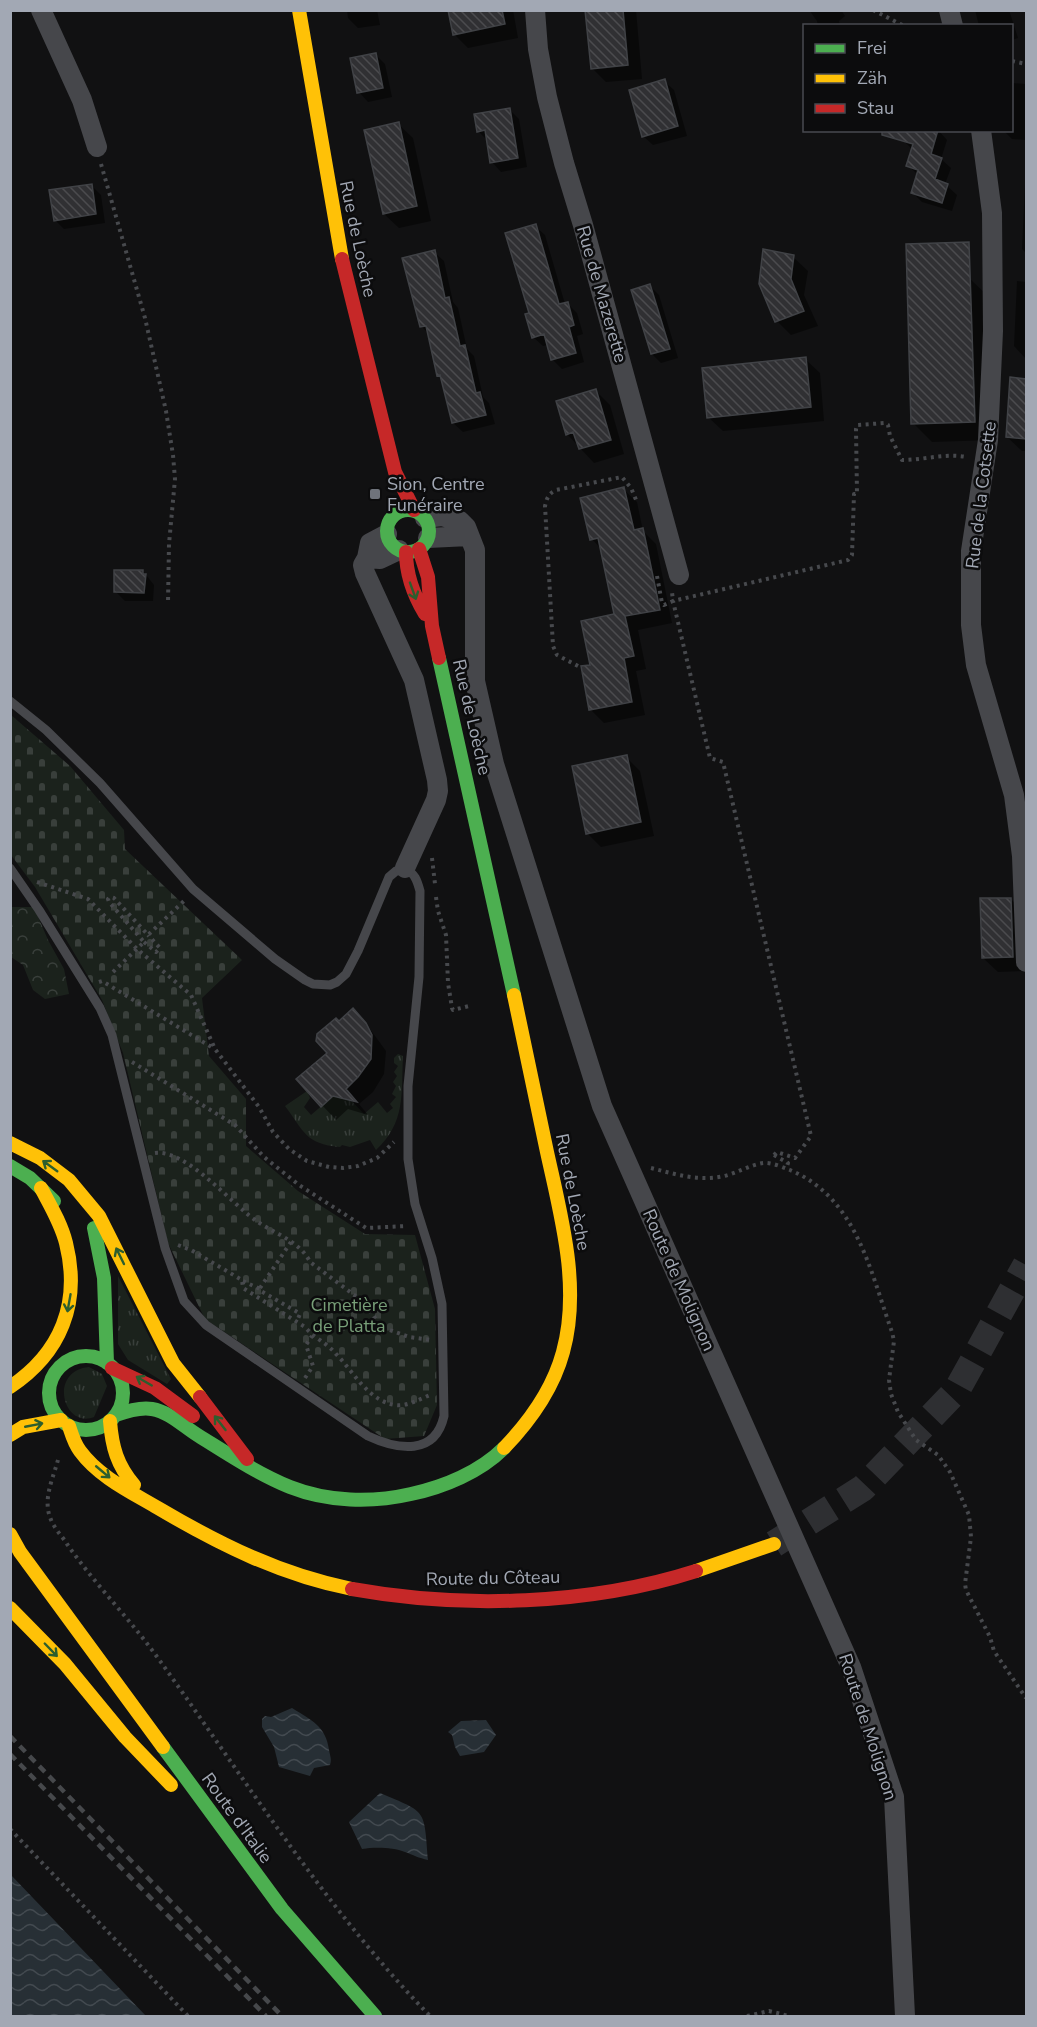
<svg xmlns="http://www.w3.org/2000/svg" width="1037" height="2027" viewBox="0 0 1037 2027" font-family="'Nunito Sans',sans-serif">
<defs>
<pattern id="grass-tufts" width="24" height="20" patternUnits="userSpaceOnUse" patternTransform="scale(1.5)"><rect width="24" height="20" fill="#1b221c"/><path d="M3 7l-1-3M5 7V3M7 7l1-3M15 17l-1-3M17 17v-4M19 17l1-3" fill="none" stroke="#393f3b"/></pattern>
<pattern id="forest-crowns" width="20" height="18" patternUnits="userSpaceOnUse" patternTransform="scale(1.5)"><rect width="20" height="18" fill="#1b221c"/><path d="M2 6a3 3 0 1 1 6 0M12 15a3 3 0 1 1 6 0" fill="none" stroke="#393f3b"/></pattern>
<pattern id="cemetery-stones" width="16" height="16" patternUnits="userSpaceOnUse" patternTransform="scale(1.5)"><rect width="16" height="16" fill="#1b221c"/><path d="M2 7V4a2 2 0 0 1 4 0v3zM10 15v-3a2 2 0 0 1 4 0v3z" fill="#393f3b"/></pattern>
<pattern id="water-waves" width="16" height="10" patternUnits="userSpaceOnUse" patternTransform="scale(1.5)"><rect width="16" height="10" fill="#272f35"/><path d="M0 5q4-4 8 0t8 0" fill="none" stroke="#434a50"/></pattern>
<pattern id="building-back-hatch" width="6" height="6" patternUnits="userSpaceOnUse" patternTransform="scale(1.5)"><rect width="6" height="6" fill="#303033"/><path d="M-1 5l2 2M0 0l6 6M5-1l2 2" fill="none" stroke="#4b4b4e"/></pattern>
</defs>
<rect width="100%" height="100%" fill="#111112"/>
<path fill="url(#grass-tufts)" d="M398,1054L403,1056C401,1094 406,1122 376,1150L370,1140L350,1147L342,1145L340,1147C305,1144 304,1131 285,1106L307,1091L310,1098L304,1107L311,1115L339,1091L346,1099H350L364,1114L378,1102L387,1113L393,1108L390,1104L396,1097L392,1094L396,1086L393,1082L397,1076L394,1072L398,1066L394,1063V1058Z
M118,1276L171,1379L167,1384L128,1360L118,1344Z
M89,1367L102,1374L107,1386L94,1417C63,1429 48,1371 89,1367Z"/>
<path fill="url(#forest-crowns)" d="M10,907H34L48,940L64,969L69,994L45,999L33,990L23,965L11,957Z"/>
<path fill="url(#cemetery-stones)" d="M11,715L70,766L124,830L125,849L242,960L202,998L209,1056L246,1099V1146L298,1191L365,1234L415,1235L435,1309L437,1405L424,1436L385,1439L205,1319L168,1243L123,1053L102,1000L35,887L11,855Z"/>
<path fill="url(#water-waves)" d="M292,1708C311,1720 326,1726 329,1750C330,1756 332,1759 330,1765L314,1768L310,1776L279,1767L274,1747L262,1727V1719L265,1716L271,1717Z
M486,1720L496,1735L484,1752L460,1756L455,1747L452,1735L448,1732L461,1721Z
M380,1793C427,1813 424,1808 428,1860C419,1858 413,1855 405,1852C393,1847 374,1847 362,1849L349,1822Z
M10,1875H11L146,2016H11Z"/>
<path fill="#0007" d="M347,10H377L380,25L358,28L348,18Z
M449,10H513L518,38L468,48L454,34Z
M587,10H636L642,79L606,82L592,68Z
M809,10H841L845,16L839,21L840,26H818L817,21Z
M975,10H1009L1018,38L1012,40V26H979Z
M376,55L385,64L392,97L368,102L359,92Z
M664,81L674,90L687,136L653,145L643,136Z
M1012,83L1026,84V140L1012,139L1003,130H1012Z
M509,109L519,119L527,167L501,172L492,162L488,141L478,131Z
M398,124L413,138L431,221L399,228L384,214Z
M938,130L947,140L941,159L951,168L945,184L957,195L952,211L922,202L912,192L918,175L908,165L913,150L903,140Z
M91,185L101,195L105,223L64,229L55,220Z
M1025,185H1026V253L1022,249Z
M535,226L545,235L565,304H568L577,313L583,334L577,336L584,362L562,369L552,359L548,345L543,346L533,337L531,314Z
M434,252L444,261L453,302L458,308L467,349L474,356L483,397L489,403L495,424L463,432L453,423L443,380L438,375L429,334L421,326Z
M793,257L808,271L804,295L818,326L791,335L777,321Z
M969,278L989,297L993,440L932,442L913,423Z
M1017,281L1026,282V359L1014,346Z
M650,286L659,295L678,358L661,363L652,354Z
M805,359L820,373L824,421L723,431L708,417Z
M1011,379L1026,380V451H1022L1007,437Z
M596,391L610,405L624,454L594,463L567,434Z
M623,489L637,502L643,531L656,544L672,623L638,630L646,669L636,671L645,715L604,723L590,709L591,666L615,615L602,550L592,539Z
M143,571L154,585L153,601H125L116,592Z
M626,757L640,771L654,836L601,847L587,833Z
M1011,899L1025,914L1026,971L998,972L983,958Z
M353,1011L367,1025L386,1051L384,1074L373,1092L359,1104L368,1115L348,1109L336,1120L322,1105L329,1053L339,1023Z"/>
<path fill="url(#building-back-hatch)" stroke="#404246" stroke-width="1.5" d="M448,10H502L505,24L453,35Z
M585,10H623L628,65L591,69Z
M376,53L383,88L357,93L350,58Z
M665,79L678,126L642,137L629,90Z
M510,108L518,158L490,163L485,130L477,132L474,114Z
M399,122L417,206L383,214L364,130Z
M882,130H938L931,154L942,158L935,179L948,184L942,203L911,193L918,170L906,166L913,144L882,135Z
M92,184L96,214L54,221L49,190Z
M536,224L559,304L568,302L574,325L569,327L576,353L551,360L544,334L532,338L525,314L529,313L505,233Z
M969,242L975,422L911,424L906,244Z
M763,249L794,255L791,279L804,311L775,322L759,284Z
M435,250L445,298L449,297L460,346L465,345L476,393L480,392L486,415L452,423L440,375L437,376L426,326L420,327L402,258Z
M650,284L670,349L651,354L631,290Z
M806,357L811,407L707,418L702,368Z
M1010,377L1026,379V439L1006,437Z
M596,389L611,440L579,449L573,432L566,435L556,401Z
M624,487L634,530L643,528L660,610L625,616L634,656L624,658L632,702L589,710L581,666L590,665L581,621L614,614L598,538L590,540L580,498Z
M114,570H143V574H146L144,593L114,592Z
M627,755L641,822L586,834L572,766Z
M980,898H1011L1013,957L982,958Z
M353,1008L366,1023L372,1035L371,1059L358,1077L346,1089L357,1102L333,1096L321,1107L296,1079L327,1053L316,1041L317,1034L336,1018L339,1021Z"/>
<g fill="none" stroke-linecap="round" stroke-linejoin="round">
<path stroke="#2e2f32" stroke-width="27" stroke-dasharray="27 14" stroke-linecap="butt" d="M774,1544L863,1488L957,1390L1026,1265"/>
<path stroke="#47494d" stroke-width="4" stroke-dasharray="3 4.5" stroke-linecap="butt" d="M873,10L904,26
M1012,61L1026,64
M101,164L145,318L166,411L173,455L175,479L169,544L168,603
M657,576L662,603L664,605L673,601L672,592
M578,666L557,655L553,646L545,506C547,498 548,494 556,490L622,477L631,488L637,502
M432,858L435,884
M37,882L88,899L137,949L191,995L215,1049L259,1107L273,1132L289,1149L307,1161L329,1167L343,1168L358,1166L377,1158L394,1142
M436,897L438,911L446,935L448,983L452,1008L453,1010L469,1006
M144,942L156,952L160,948L148,935
M113,972L144,942L109,902L108,899L111,897L114,898L148,935L185,900
M99,982L102,981L213,1048
M132,1062L235,1125L264,1157L299,1185L366,1228L407,1226
M155,1153C186,1149 231,1203 255,1220C273,1233 300,1241 310,1262L365,1303L381,1327L409,1337L431,1340
M774,1155L777,1152L795,1158L811,1136L723,762L710,758L673,601L848,560L852,555L854,494H857L856,429L857,425L885,423L888,425L890,436L902,460C924,460 945,453 967,457
M774,1155L788,1163L786,1169
M651,1168C675,1174 699,1182 724,1176C737,1173 750,1165 763,1163C771,1162 782,1167 790,1170C857,1198 870,1271 892,1332L894,1341L889,1380L891,1394L898,1412L916,1440L938,1455L950,1472L969,1515L971,1537L965,1584L966,1590L990,1637L994,1651L1026,1698
M291,1242L260,1288L261,1291L299,1313L300,1314L297,1321
M178,1245L191,1250L242,1280L243,1288L305,1327C314,1338 327,1343 336,1354C354,1372 367,1400 395,1405C406,1407 420,1399 430,1395
M243,1281L260,1289
M305,1378L313,1366L306,1345L312,1336
M58,1460C53,1478 43,1499 50,1517C53,1527 62,1536 67,1544C94,1583 127,1616 155,1654C244,1777 324,1907 430,2016
M10,1829L188,2016
M747,2016L769,2011L789,2016"/>
<path stroke="#46474b" stroke-width="9" d="M10,701L46,730L100,783L193,889L275,959L305,980L313,984L330,985L337,982L346,974L358,951L389,877L396,871L405,868C415,874 417,880 420,891L419,977L408,1086V1159L415,1204L432,1258L442,1304L444,1416C435,1456 398,1450 368,1436L206,1325L184,1301L165,1248L112,1035L100,1008L39,910L10,868"/>
<path stroke="#46474b" stroke-width="20" d="M41,10L82,100L97,147
M535,10L538,49L547,97L564,163L583,225L679,575
M949,10L953,26
M981,130L992,213L993,331L988,440L971,551V625L976,665L1014,795L1022,856L1026,962
M425,518L442,516L460,521L466,527L475,550V681L494,764L602,1106L851,1667L894,1797L905,2016
M387,534L370,543L367,558L363,565L365,573L414,680L437,780L438,791L436,800L405,868
M428,538L469,536
M367,558L380,559L399,550"/>
<path stroke="#4caf50" stroke-width="14" d="M387 531a21 21 0 1 1 42 0a21 21 0 1 1-42 0Z
M439,658L514,995
M10,1166L30,1178L54,1201
M94,1228L104,1278L107,1363
M49 1393a37 37 0 1 1 74 0a37 37 0 1 1-74 0Z
M116,1415C127,1411 140,1407 152,1409C170,1412 184,1427 199,1436C228,1454 258,1474 290,1487C328,1502 372,1503 411,1494C444,1487 480,1472 504,1448
M163,1747L282,1909L375,2016"/>
<path stroke="#ffc107" stroke-width="14" d="M299,10L342,259
M10,1143L40,1158L69,1180L99,1216L173,1363L200,1397
M10,1387C61,1353 81,1303 66,1243C61,1223 50,1205 41,1188
M110,1421C112,1447 117,1465 134,1485
M69,1426C72,1435 74,1443 80,1451C99,1477 131,1492 158,1508C219,1544 281,1575 352,1589
M10,1435L23,1427L61,1420
M504,1448C531,1420 553,1389 563,1352C581,1287 561,1216 547,1152C536,1100 525,1048 514,995
M10,1534L20,1552L163,1747
M696,1571L774,1544
M10,1608L65,1664L125,1737L171,1785"/>
<path stroke="#c62828" stroke-width="14" d="M342,259L395,472L414,510
M419,549L428,577L432,626L439,658
M406,552C406,575 413,594 425,614
M112,1368L155,1388L193,1416
M200,1397L247,1459
M352,1589C462,1609 590,1605 696,1571"/>
<path stroke="#46484b" stroke-width="4.5" stroke-dasharray="8 6" stroke-linecap="butt" d="M10,1736L282,2016
M10,1754L266,2016"/>
</g>
<defs><path id="oneway-shaft" d="M-6 0H5M1.5-3L5.5 0L1.5 3" fill="none" stroke-width="1.6" stroke-linecap="round" stroke-linejoin="round" transform="scale(1.5)"/></defs>
<g stroke="#2c5e2e">
<use href="#oneway-shaft" transform="translate(413 591) rotate(70)"/>
<use href="#oneway-shaft" transform="translate(50 1166) rotate(-144)"/>
<use href="#oneway-shaft" transform="translate(120 1256) rotate(-116)"/>
<use href="#oneway-shaft" transform="translate(69 1303) rotate(100)"/>
<use href="#oneway-shaft" transform="translate(144 1381) rotate(-150)"/>
<use href="#oneway-shaft" transform="translate(220 1423) rotate(-128)"/>
<use href="#oneway-shaft" transform="translate(34 1425) rotate(-11)"/>
<use href="#oneway-shaft" transform="translate(103 1472) rotate(40)"/>
<use href="#oneway-shaft" transform="translate(51 1650) rotate(46)"/>
</g>
<rect fill="#6f737b" stroke="#0c0c0d" stroke-width="2" x="369" y="488" width="12" height="12" rx="3"/>
<g text-anchor="middle" dominant-baseline="central" stroke-width="5" stroke-linejoin="round" paint-order="stroke">
<g font-size="18" fill="#a2a8b4" stroke="#0c0c0d">
<text transform="translate(358 239) rotate(78)">Rue de Loèche</text>
<text transform="translate(602 294) rotate(74)">Rue de Mazerette</text>
<text transform="translate(981 495) rotate(-83)">Rue de la Cotsette</text>
<text transform="translate(472 717) rotate(77)">Rue de Loèche</text>
<text transform="translate(573 1192) rotate(79)">Rue de Loèche</text>
<text transform="translate(679 1280) rotate(66)">Route de Molignon</text>
<text transform="translate(493 1578) rotate(-1)">Route du Côteau</text>
<text transform="translate(868 1727) rotate(72)">Route de Molignon</text>
<text transform="translate(237 1818) rotate(54)">Route d'Italie</text>
</g>
<g font-size="18" fill="#a2a8b4" stroke="#0c0c0d" text-anchor="start">
<text x="387" y="484">Sion, Centre<tspan x="387" dy="21">Funéraire</tspan></text>
</g>
<g font-size="18" fill="#789f78" stroke="#0c0c0d">
<text x="349" y="1305">Cimetière<tspan x="349" dy="21">de Platta</tspan></text>
</g>
</g>
<rect width="1037" height="2027" fill="none" stroke="#a2a8b4" stroke-width="24"/>
<rect x="803" y="24" width="210" height="108" fill="#0c0c0d" stroke="#484a50" stroke-width="1.5"/>
<rect x="815" y="44" width="30" height="9" fill="#4caf50" stroke="#484a50" stroke-width="1.5"/>
<text x="857" y="54" font-size="18" fill="#a2a8b4">Frei</text>
<rect x="815" y="74" width="30" height="9" fill="#ffc107" stroke="#484a50" stroke-width="1.5"/>
<text x="857" y="84" font-size="18" fill="#a2a8b4">Zäh</text>
<rect x="815" y="104" width="30" height="9" fill="#c62828" stroke="#484a50" stroke-width="1.5"/>
<text x="857" y="114" font-size="18" fill="#a2a8b4">Stau</text>
</svg>
